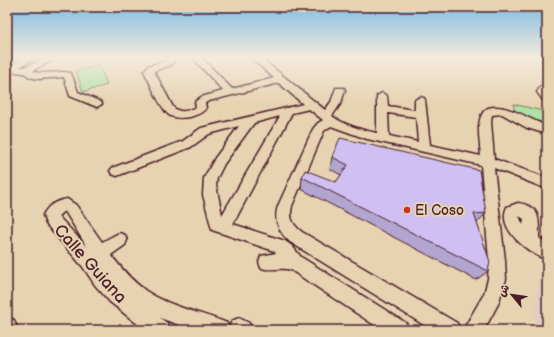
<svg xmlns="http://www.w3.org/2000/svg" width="554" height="337" viewBox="0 0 554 337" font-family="'Balsamiq Sans','Playpen Sans Arabic',sans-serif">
<rect width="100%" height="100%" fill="#e7d2b1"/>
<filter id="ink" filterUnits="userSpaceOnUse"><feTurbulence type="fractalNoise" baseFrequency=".025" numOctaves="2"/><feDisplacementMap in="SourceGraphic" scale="8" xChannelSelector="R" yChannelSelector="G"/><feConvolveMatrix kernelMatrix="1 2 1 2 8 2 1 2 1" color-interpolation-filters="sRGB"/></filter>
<g filter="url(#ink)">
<path fill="#e0cdc4" d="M540,272L547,276V330H534Z"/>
<path fill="#ade2a4" stroke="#7c8068" d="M99,65L107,85L83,92L76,71Z
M513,104L547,112V123L516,116Z"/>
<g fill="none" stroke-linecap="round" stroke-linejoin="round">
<g stroke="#4a1f2b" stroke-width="3">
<path id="minor" d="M22,58H33L20,67H25L45,58H57L34,70V72C46,75 59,70 71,73L78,92L101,102L102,104L97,107L70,96L64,77L38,79L30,77L24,73L7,71V65L10,66Z
M166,58H174V61L171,65L154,71L173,107C180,114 188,111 196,107L195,102L201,97L223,91L193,58H202L232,89L274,78L251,58H261L325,110L331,102L336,88H344L345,90L341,103L332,116C344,125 362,130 377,133V96L382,93L387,96L388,106L415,110V100L420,97L424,98L425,100L430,145L481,156C480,141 474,116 488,108C508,103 529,120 547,126V134L527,128L502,114L492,115L491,122L494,159L547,178V189L494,168L505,260L506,279L498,304L484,330H463L484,294L488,279L489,260L481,165L367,139L331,126L324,131L292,206C289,218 292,224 302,232L457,323L460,330H432L290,242C279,232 273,221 278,206L313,129L318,123L323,120L309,109L292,113L233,224L285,241L292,246L301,257L406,323L409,330H382L291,270C281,267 271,271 261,268L259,262L261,256L276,253L274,251L212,230L203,195L204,178L215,158L239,126L209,134L191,147L122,174L117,176L112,174L110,171L112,168L183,141L201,128L303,104L279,83L209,101L205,103L206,108C203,113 196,115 190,117C183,118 175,119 169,115C160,108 150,82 144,71L148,66L165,61ZM388,113L416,117L418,142L389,136ZM280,116L222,215L216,185L217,178L224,164L254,123Z
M547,84V101L543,100L537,92L541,86Z
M67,199L76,205L102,242L119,233L125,235L127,240L125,245L111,255C121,268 132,281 146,291C170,307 200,312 227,323L230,330H193L160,318L167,323L170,330H145L110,302L95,285L83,267L46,224L43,215C48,205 56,201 67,199ZM64,211L66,213L87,247L58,216Z
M518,203C541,206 539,220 539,238L547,243V260C529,253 496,229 507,207ZM519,216L524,219L523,225Z
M7,317L14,320L18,330H7Z
M239,318L249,323L252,330H230L229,328L232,321Z"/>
</g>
<use href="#minor" fill="#e7d2b1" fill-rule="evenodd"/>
</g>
<path fill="#b2a5cf" stroke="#4a1f2b" d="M332,157L486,213L477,223L488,271L476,280L301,189L302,177L336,182L341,175L330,169Z"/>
<path fill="#cfc0f1" stroke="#4a1f2b" d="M340,138L479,170L486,213L474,214L490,262L488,271L302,177L305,170L336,182L348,165L332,157Z"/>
</g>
<linearGradient id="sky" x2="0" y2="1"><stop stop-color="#7cbce1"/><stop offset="0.55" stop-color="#f4ebdc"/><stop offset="1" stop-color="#f4ebdc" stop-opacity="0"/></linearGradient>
<rect width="554" height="105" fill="url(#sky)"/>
<circle fill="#c8321e" stroke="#e7d2b1" stroke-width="1.5" cx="407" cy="210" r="4"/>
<g text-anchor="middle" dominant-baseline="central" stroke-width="4" stroke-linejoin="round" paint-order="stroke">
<g font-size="14" fill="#4a1f2b" stroke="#e7d2b1" text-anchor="start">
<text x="415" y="210">El Coso</text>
</g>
<g font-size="17" fill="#4a1f2b" stroke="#e7d2b1">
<text transform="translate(90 264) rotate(48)">Calle Guiana</text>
</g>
</g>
<rect width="554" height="337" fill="none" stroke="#e7d2b1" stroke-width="24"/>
<rect x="12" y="12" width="530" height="313" fill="none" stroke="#4a1f2b" stroke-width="1.5" filter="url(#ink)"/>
<g transform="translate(512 295) rotate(299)" stroke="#e7d2b1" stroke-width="3" paint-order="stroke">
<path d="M0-3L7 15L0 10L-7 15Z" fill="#4a1f2b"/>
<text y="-6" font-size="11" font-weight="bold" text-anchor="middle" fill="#4a1f2b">ش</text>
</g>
</svg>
